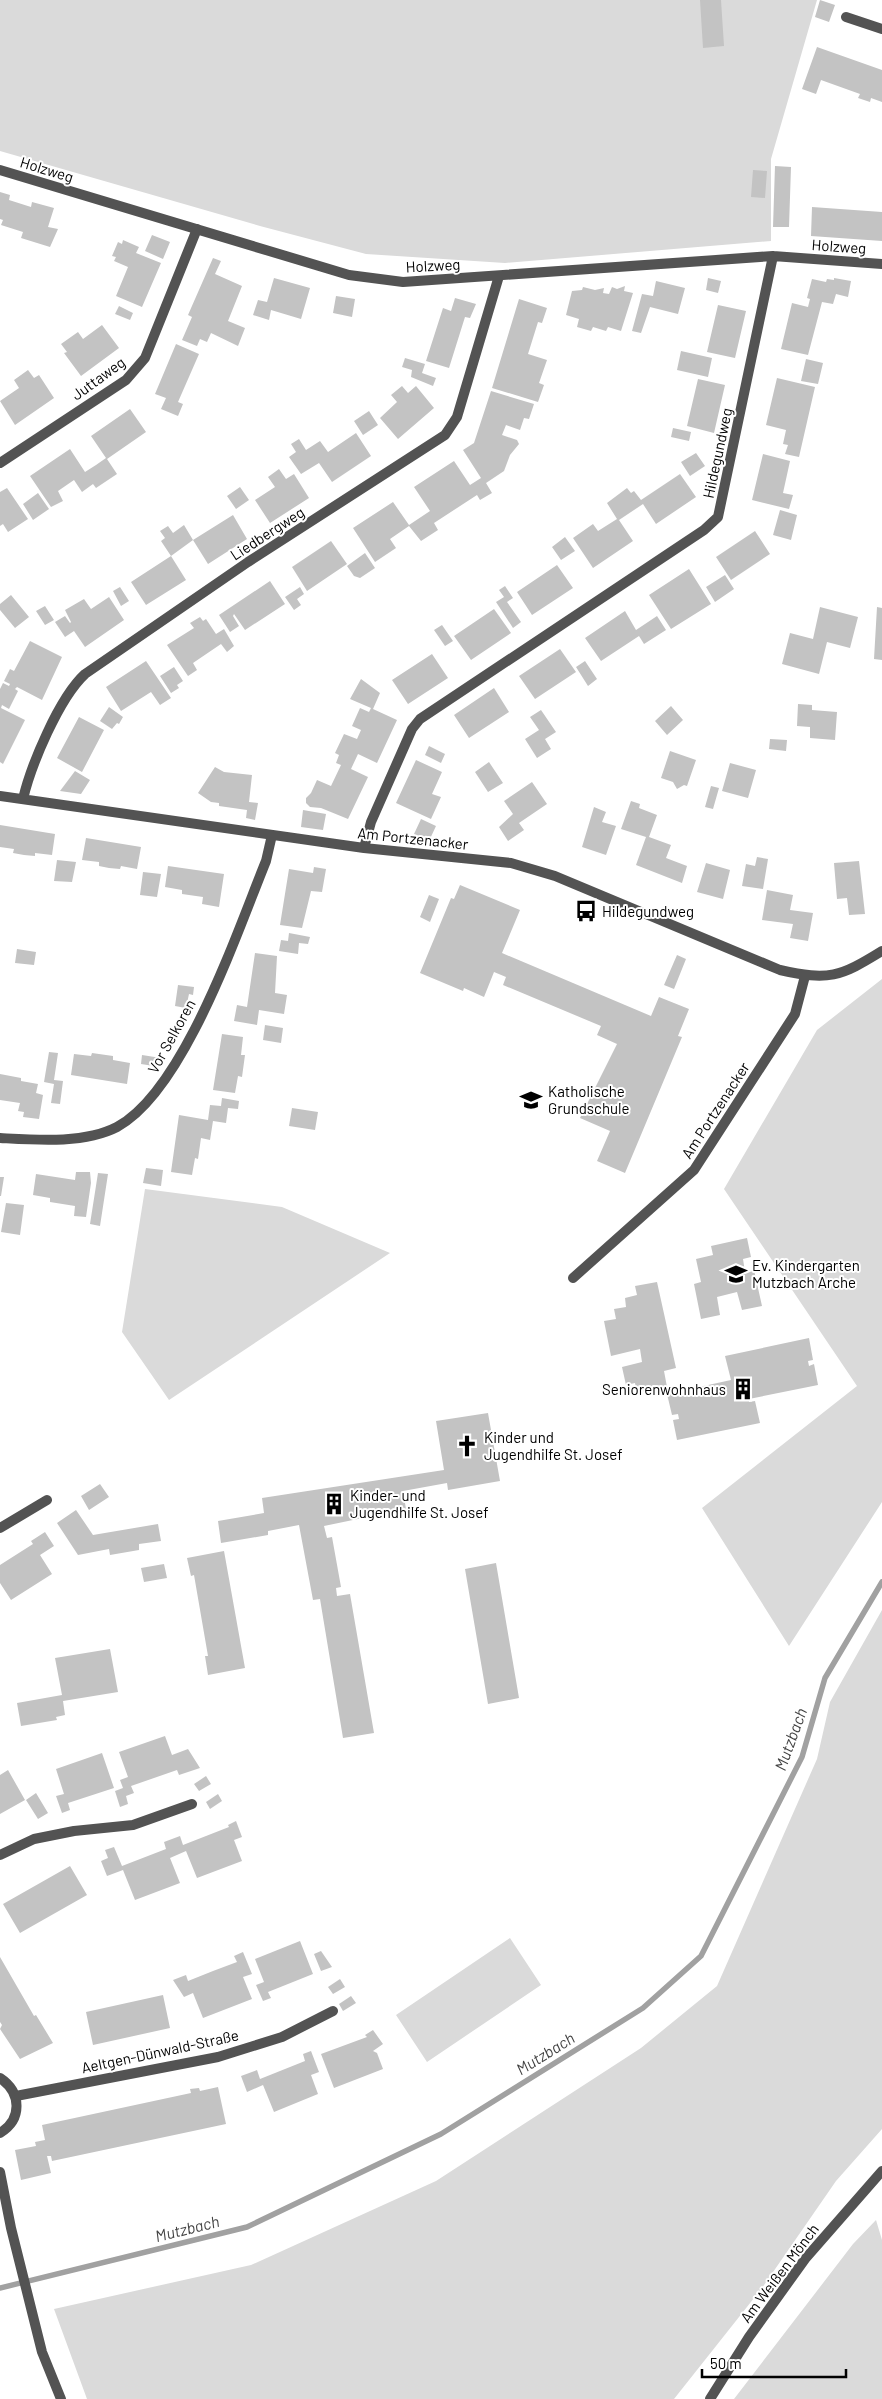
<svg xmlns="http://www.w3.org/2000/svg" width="882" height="2399" viewBox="0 0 882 2399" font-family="Barlow,sans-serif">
<rect width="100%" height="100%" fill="#fff"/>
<path fill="#dadada" d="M0,0H817L771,159V241L505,263L366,254L260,226L0,151Z
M882,979V1502L789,1646L702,1508L857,1386L724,1189L817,1030Z
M145,1189L282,1207L390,1253L169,1400L122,1332Z
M882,1610V2129L836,2181L762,2288L674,2399H87L54,2309L251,2265L436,2181L641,2048L717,1986L817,1759L830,1702Z
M510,1938L541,1985L427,2062L396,2015Z
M876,2220L882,2240V2399H734L853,2244Z"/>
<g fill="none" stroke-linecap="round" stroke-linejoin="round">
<path stroke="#a1a1a1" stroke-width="5.5" d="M0,2288L247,2227L441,2134L643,2008L701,1956L802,1757L825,1678L882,1582"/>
</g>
<path fill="#c3c3c3" d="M700,0H721L724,46L703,48Z
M820,0L835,5L829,22L815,17Z
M817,47L882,70V102L871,98L870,102L858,98L860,94L821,80L816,94L802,89Z
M775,166L791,167L789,227H773Z
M753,170L767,171L765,198L751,197Z
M0,192L10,195L9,200L31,207L32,202L54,208L48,227L58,229L50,247L21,238L23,232L1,225L3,220L0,219Z
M812,207L882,212V241L811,236Z
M152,235L170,242L163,259L145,251Z
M123,240L139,247L136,253L161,263L142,307L116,296L128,267L114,261L116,257L112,256L118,242L122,244Z
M213,258L221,261L215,274L242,286L228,321L245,328L238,346L211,333L207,342L200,339L197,346L182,340L192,317L188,315Z
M274,278L310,288L301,319L271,310L269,320L253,315L258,300L267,302Z
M708,278L721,281L718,293L706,290Z
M834,278L851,281L848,297L836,294L833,304L822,302L808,355L781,349L792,303L808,307L810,299L807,298L812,279L826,282L827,279L834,280Z
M656,281L685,288L678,314L650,307L641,333L632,331L642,294L653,296Z
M625,286L624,291L633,293L621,331L608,327L606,331L593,327L591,331L577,327L579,319L566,315L572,291L582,290L583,287L595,290L604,288L603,293L609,294L612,287L617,289Z
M336,296L355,299L352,317L333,313Z
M455,298L476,304L470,318L465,317L449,368L426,361L443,308L451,311Z
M519,299L547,308L542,323L538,322L528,354L547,360L539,383L544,385L538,402L492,388Z
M718,305L746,311L735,358L707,352Z
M119,306L133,313L130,320L115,314Z
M102,325L119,348L81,376L64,353L67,352L61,344L78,332L83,339Z
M176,344L199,354L178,402L183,404L178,416L161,409L166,398L155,394Z
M681,351L712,358L708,377L677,370Z
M405,358L425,364L422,373L436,378L433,386L411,377L412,370L402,367Z
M806,359L823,363L818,384L801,381Z
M28,370L34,378L39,375L54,398L15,425L0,401L19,388L14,380Z
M777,378L815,387L799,457L785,454L788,445L783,444L786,430L766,425Z
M698,379L725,385L714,433L687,426Z
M402,386L408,393L416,386L434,408L398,439L380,418L397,402L391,395Z
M491,391L534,404L529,419L524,418L520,430L506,425L502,435L517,440L519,444L510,455L504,471L486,483L492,493L480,500L477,495L434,523L438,530L421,541L409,526L390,539L396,548L375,562L353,528L393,502L409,525L430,511L414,487L454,461L470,485L481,478L463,450L474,443Z
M130,409L146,432L107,459L117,474L96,488L93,484L82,492L74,480L58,491L63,501L51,507L30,476L70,449L85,472L96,465L106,458L91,436Z
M369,411L378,425L363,435L354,421Z
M673,428L691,432L689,441L671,437Z
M356,433L371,456L332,482L319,463L301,474L289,457L296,452L291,444L299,439L306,450L320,441L328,452Z
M696,453L705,466L690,476L681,462Z
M763,454L790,461L783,493L793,495L789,509L752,500Z
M279,469L286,479L294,474L309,498L270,523L255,500L275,487L268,477Z
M680,474L696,497L656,524L643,504L619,520L633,541L593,568L573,538L593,524L598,531L617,519L607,503L627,488L631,493L634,491L641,500Z
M240,487L249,500L236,509L227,496Z
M7,488L28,519L8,532L3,524L0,526V492Z
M38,493L49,509L33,520L23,504Z
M780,510L797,515L791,540L773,535Z
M233,515L247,539L208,564L193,540Z
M184,525L193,540L171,556L161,541L165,538L160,531L168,526L173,533Z
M755,531L770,554L731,580L716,557Z
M565,537L575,551L561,560L552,547Z
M331,541L347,564L307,591L292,567Z
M365,553L375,568L360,578L354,576L347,566Z
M171,556L186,580L146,605L131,582Z
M557,565L573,588L532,615L517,592Z
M689,569L711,604L671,629L649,595Z
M725,575L734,589L715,602L706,587Z
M270,581L285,604L245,630L234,614L233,616L239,626L230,632L219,615Z
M505,586L513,598L507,602L521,622L513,628L496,602L504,597L499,590Z
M120,587L129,601L121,606L113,591Z
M300,587L304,594L297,599L301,605L294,610L285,597Z
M11,595L29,617L15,628L0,610V604Z
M109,597L124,620L85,647L74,631L65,637L55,622L65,616L70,623L71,622L65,610L84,599L91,609Z
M45,606L54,620L45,625L36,611Z
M820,607L858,617L850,648L827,642L819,674L782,664L790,633L813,639Z
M877,607L882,608V660L874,659Z
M494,609L511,633L471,660L454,636Z
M625,611L636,630L657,616L666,630L644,644L639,636L601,661L585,638Z
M200,617L203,621L206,619L216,634L224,629L234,646L227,652L221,644L193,663L197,670L188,676L167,645L194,628L190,623Z
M442,625L453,641L445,646L434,630Z
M30,641L62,657L42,700L17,687L15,689L18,691L9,709L2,705L1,708L25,720L3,764L0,762V689L3,683L9,686L10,684L4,681L10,669L14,671Z
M560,649L576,672L535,699L519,676Z
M432,654L448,678L408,704L392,680Z
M146,661L171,698L160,705L151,692L121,711L106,687Z
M585,661L597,679L588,686L576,667Z
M174,667L183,681L177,685L179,688L171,693L160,676Z
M361,679L380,693L373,709L397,720L377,763L358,754L351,769L368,777L348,819L321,808L310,807L306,803V798L311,793L317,780L331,786L341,765L336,763L339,755L335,753L344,734L357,739L361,730L352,726L360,708L369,712L371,708L350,699Z
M494,688L509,712L469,738L454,715Z
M798,704L812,705V710L837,712L835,740L810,738V727L797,726Z
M671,706L683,720L667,735L655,721Z
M109,707L123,717L119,724L117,723L112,729L100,721Z
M541,710L556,732L545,739L551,749L537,758L525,739L539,730L530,717Z
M79,717L104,730L82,772L57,758Z
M770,739L787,740L786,751L769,749Z
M429,746L445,754L441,763L425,755Z
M670,751L696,760L687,786L684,785L677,789L673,782L661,778Z
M416,760L442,772L432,794L441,797L431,819L396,803Z
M489,762L503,783L488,792L475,772Z
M730,763L756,770L748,798L722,791Z
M215,767L224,772L252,775L249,802L258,803L255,820L246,818L247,810L219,806V803L211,802L198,793Z
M75,771L90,780L81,794L60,791Z
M532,782L547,804L519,823L524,830L508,841L499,827L513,814L504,801Z
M711,786L719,788L713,809L705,807Z
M631,801L640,804L639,808L657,815L649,837L671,845L666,858L687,866L682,883L636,865L646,837L621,829Z
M594,807L606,812L602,822L616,826L606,855L582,847Z
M303,810L326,814L323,830L301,827Z
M421,819L436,826L429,841L414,834Z
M0,825L55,834L52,855L35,853V856L24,855L13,853L14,849L0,847Z
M86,838L141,847L137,869L121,866L120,869L109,868L99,866V862L82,860Z
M757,857L768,859L763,889L742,886L746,864L755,866Z
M57,860L76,862L72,882L54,881Z
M859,861L865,914L849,915L847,898L837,899L834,863Z
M706,863L730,870L723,899L697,892Z
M168,866L224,874L219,907L202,904L203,897L182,894V890L165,887Z
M314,867L326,869L322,892L311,891L302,928L280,925L289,869L313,873Z
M143,872L161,874L157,897L140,895Z
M460,885L520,910L502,953L651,1016L659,997L689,1009L678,1036L682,1037L625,1173L597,1161L610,1131L580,1118L617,1044L597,1035L601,1026L503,985L506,977L494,972L484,997L464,988L463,991L420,973L451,898L454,899Z
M767,890L793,895L790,910L813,913L808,941L790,938L793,924L762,920Z
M429,895L439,899L430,922L420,917Z
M289,933L310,937L308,944L299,943L298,954L279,951L281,940L288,941Z
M17,949L36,952L34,965L15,963Z
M255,953L277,956L275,993L287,995L284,1014L259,1010L257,1025L234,1021L237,1005L247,1007Z
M677,955L686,959L674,989L664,985Z
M178,985L194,987L193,995L189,994L186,1008L175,1006Z
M265,1025L283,1028L281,1043L263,1040Z
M222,1034L243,1037L241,1055H245L242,1077L238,1076L235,1093L213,1090Z
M49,1052L58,1053L54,1080L63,1081L60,1104L51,1103L54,1084L44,1082Z
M92,1053L113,1056V1060L130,1063L127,1084L71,1075L74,1054L91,1056Z
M142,1055L161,1058L160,1067L141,1064Z
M0,1074L21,1078V1081L38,1084L36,1093L43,1095L39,1119L23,1117L24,1112L18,1111L20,1103L0,1100Z
M222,1098L239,1101L238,1109L228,1108L226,1123L213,1121L210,1140L201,1138L198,1159L195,1158L192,1175L171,1172L179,1115L208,1120L210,1105L221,1106Z
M292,1108L318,1112L315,1130L289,1126Z
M146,1168L163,1170L161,1186L143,1183Z
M76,1172H90L91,1183L86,1217L74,1216L75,1206L50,1202V1198L33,1195L36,1174L75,1180Z
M98,1173L108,1174L100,1226L90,1224Z
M0,1177H4L1,1196H0Z
M6,1203L24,1205L20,1235L1,1232Z
M747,1238L751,1257L743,1259L745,1272L754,1270L762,1306L742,1310L737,1292L717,1297L720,1315L701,1319L694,1284L701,1282L696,1259L713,1255L711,1246Z
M657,1282L676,1368L664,1371L667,1387L637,1393L635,1383L626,1385L622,1367L642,1362L640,1349L611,1356L604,1321L616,1319L614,1309L626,1307L625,1298L637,1295L635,1286Z
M809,1338L813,1360L808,1361L809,1366L814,1364L818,1385L749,1399V1402L755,1401L760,1423L677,1440L673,1420L679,1419L678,1414L672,1415L667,1394L731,1380L725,1356Z
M488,1413L500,1481L448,1490L447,1483L403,1491L406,1509L324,1526L327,1538L332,1537L341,1587L336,1588L337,1596L350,1594L374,1733L343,1738L320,1599L313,1600L299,1525L268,1531V1535L221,1543L218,1521L264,1513L262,1498L444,1470L436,1421Z
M100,1484L109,1497L89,1510L81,1496Z
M76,1510L93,1535L158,1524L161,1541L139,1544V1550L110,1555L109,1549L78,1555L57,1523Z
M45,1532L54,1546L40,1555L52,1574L11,1600L0,1583V1565L33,1544L31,1541Z
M224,1551L245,1668L208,1675L205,1656H208L194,1575L191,1576L187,1558Z
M496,1563L519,1698L488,1704L465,1569Z
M164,1564L167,1578L144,1582L141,1568Z
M110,1649L118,1692L63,1701L65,1715L56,1717L57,1720L21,1726L17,1703L62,1695L55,1658Z
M165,1736L172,1755L188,1749L200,1768L179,1775L177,1770L131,1786L134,1793L126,1796L128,1804L120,1807L115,1791L123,1788L120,1780L128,1777L119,1752Z
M102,1753L114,1788L68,1803L70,1810L62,1813L56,1796L64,1794L56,1769Z
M8,1770L25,1800L0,1814V1775Z
M206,1776L211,1784L199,1791L194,1784Z
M36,1793L48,1813L38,1819L26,1800Z
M218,1794L222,1801L210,1809L206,1802Z
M236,1821L242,1837L234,1840L242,1861L197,1878L186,1851L170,1858L180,1883L135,1900L123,1870L107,1876L101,1861L108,1858L105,1850L114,1847L122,1866L166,1849L164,1842L180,1836L183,1845L229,1827L228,1825Z
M70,1866L87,1895L20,1933L3,1904Z
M300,1941L313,1974L268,1992L271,1998L263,2001L256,1985L264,1982L255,1959Z
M321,1951L332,1967L321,1971L314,1954Z
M243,1952L252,1974L243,1977L252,1999L203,2018L193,1993L184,1997L173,1980L186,1975L188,1981L213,1971L237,1962L234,1956Z
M0,1957L34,2016L36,2015L53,2043L20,2059L0,2029L2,2025L0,2022Z
M340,1979L345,1987L333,1994L328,1987Z
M163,1995L170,2028L93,2045L86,2012Z
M351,1996L356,2003L343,2011L339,2004Z
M373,2030L383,2044L373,2051L377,2053L383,2069L334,2088L321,2054L367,2037L365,2035Z
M311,2051L319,2072L311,2075L318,2094L274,2112L263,2085L247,2092L241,2076L257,2070L260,2079L305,2061L303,2054Z
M218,2087L226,2124L52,2161L51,2156H47L51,2173L21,2180L15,2150L36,2146L35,2142L45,2140L42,2125L191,2093L190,2089L199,2088L200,2091Z"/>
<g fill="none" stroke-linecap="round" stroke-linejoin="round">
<path stroke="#535353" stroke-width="10" d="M846,17L882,29
M0,170L349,275L403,282L773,256L882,264
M0,463L126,380L145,358L197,229
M0,796L364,848L511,863L555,876L780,970C829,981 840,977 882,951
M23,799C31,765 59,698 85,674L248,562L445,435L457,417L499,276
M364,848L371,822L412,729L420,719L704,530L718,517L773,256
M0,1138C36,1140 84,1144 117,1127C184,1091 237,932 266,861L272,835
M573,1278L694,1170L795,1014L805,976
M0,1528L47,1500
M0,1855L34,1839L74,1831L133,1825L192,1804
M0,2078C21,2092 23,2119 0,2133
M16,2096L218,2057L282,2037L333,2011
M0,2172L11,2228L42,2352L61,2399
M710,2399L749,2337L805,2259L882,2171"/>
</g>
<defs>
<g id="bus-bare" transform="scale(1.725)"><path d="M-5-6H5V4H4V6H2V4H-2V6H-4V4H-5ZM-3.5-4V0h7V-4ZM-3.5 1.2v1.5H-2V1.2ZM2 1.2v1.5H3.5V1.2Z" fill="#000" stroke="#fff" stroke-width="2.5" paint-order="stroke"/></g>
<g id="school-bare" transform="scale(1.725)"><path d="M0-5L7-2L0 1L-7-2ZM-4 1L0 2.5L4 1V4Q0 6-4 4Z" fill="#000" stroke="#fff" stroke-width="2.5" paint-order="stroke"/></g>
<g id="building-bare" transform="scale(1.725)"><path d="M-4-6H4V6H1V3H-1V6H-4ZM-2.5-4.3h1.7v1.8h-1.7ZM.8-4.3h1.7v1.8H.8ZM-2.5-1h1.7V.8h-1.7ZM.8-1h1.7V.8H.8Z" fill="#000" stroke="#fff" stroke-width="2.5" paint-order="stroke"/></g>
<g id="church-bare" transform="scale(1.725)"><path d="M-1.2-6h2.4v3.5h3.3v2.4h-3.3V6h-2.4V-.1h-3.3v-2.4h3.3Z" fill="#000" stroke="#fff" stroke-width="2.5" paint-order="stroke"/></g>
</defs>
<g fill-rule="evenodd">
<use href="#bus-bare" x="586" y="911"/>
<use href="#school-bare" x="531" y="1100"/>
<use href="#school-bare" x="736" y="1274"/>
<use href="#building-bare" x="743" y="1389"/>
<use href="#church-bare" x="467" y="1446"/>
<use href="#building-bare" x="334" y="1504"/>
</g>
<g text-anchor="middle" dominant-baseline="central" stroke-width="4" stroke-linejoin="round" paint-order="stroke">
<g font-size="15" fill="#000" stroke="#fff">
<text transform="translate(47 169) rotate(17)">Holzweg</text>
<text transform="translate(839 246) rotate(4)">Holzweg</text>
<text transform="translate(433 265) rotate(-3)">Holzweg</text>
<text transform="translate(98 378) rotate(-36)">Juttaweg</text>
<text transform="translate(717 453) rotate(-78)">Hildegundweg</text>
<text transform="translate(267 533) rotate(-33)">Liedbergweg</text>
<text transform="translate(413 838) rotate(6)">Am Portzenacker</text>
<text transform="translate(171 1036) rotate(-61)">Vor Selkoren</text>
<text transform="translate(715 1110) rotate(-57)">Am Portzenacker</text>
<text transform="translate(160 2051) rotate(-12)">Aeltgen-Dünwald-Straße</text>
<text transform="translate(779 2273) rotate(-53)">Am Weißen Mönch</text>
</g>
<g font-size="15" fill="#000" stroke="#fff" text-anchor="start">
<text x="602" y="911">Hildegundweg</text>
<text x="548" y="1091">Katholische<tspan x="548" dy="17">Grundschule</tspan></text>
<text x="752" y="1265">Ev. Kindergarten<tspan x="752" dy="17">Mutzbach Arche</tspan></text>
<text x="726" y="1389" text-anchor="end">Seniorenwohnhaus</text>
<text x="484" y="1437">Kinder und<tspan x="484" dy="17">Jugendhilfe St. Josef</tspan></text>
<text x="350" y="1495">Kinder- und<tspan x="350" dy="17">Jugendhilfe St. Josef</tspan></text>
</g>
<g font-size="16" font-style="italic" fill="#424242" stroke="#fff">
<text transform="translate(790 1739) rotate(-70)">Mutzbach</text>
<text transform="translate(545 2053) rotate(-32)">Mutzbach</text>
<text transform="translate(187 2228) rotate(-14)">Mutzbach</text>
</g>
</g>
<path d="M702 2369v8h144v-8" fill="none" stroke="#000000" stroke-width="2.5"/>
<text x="710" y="2369" font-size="15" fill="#000000" stroke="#ffffff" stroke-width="4" paint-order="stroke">50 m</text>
</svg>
